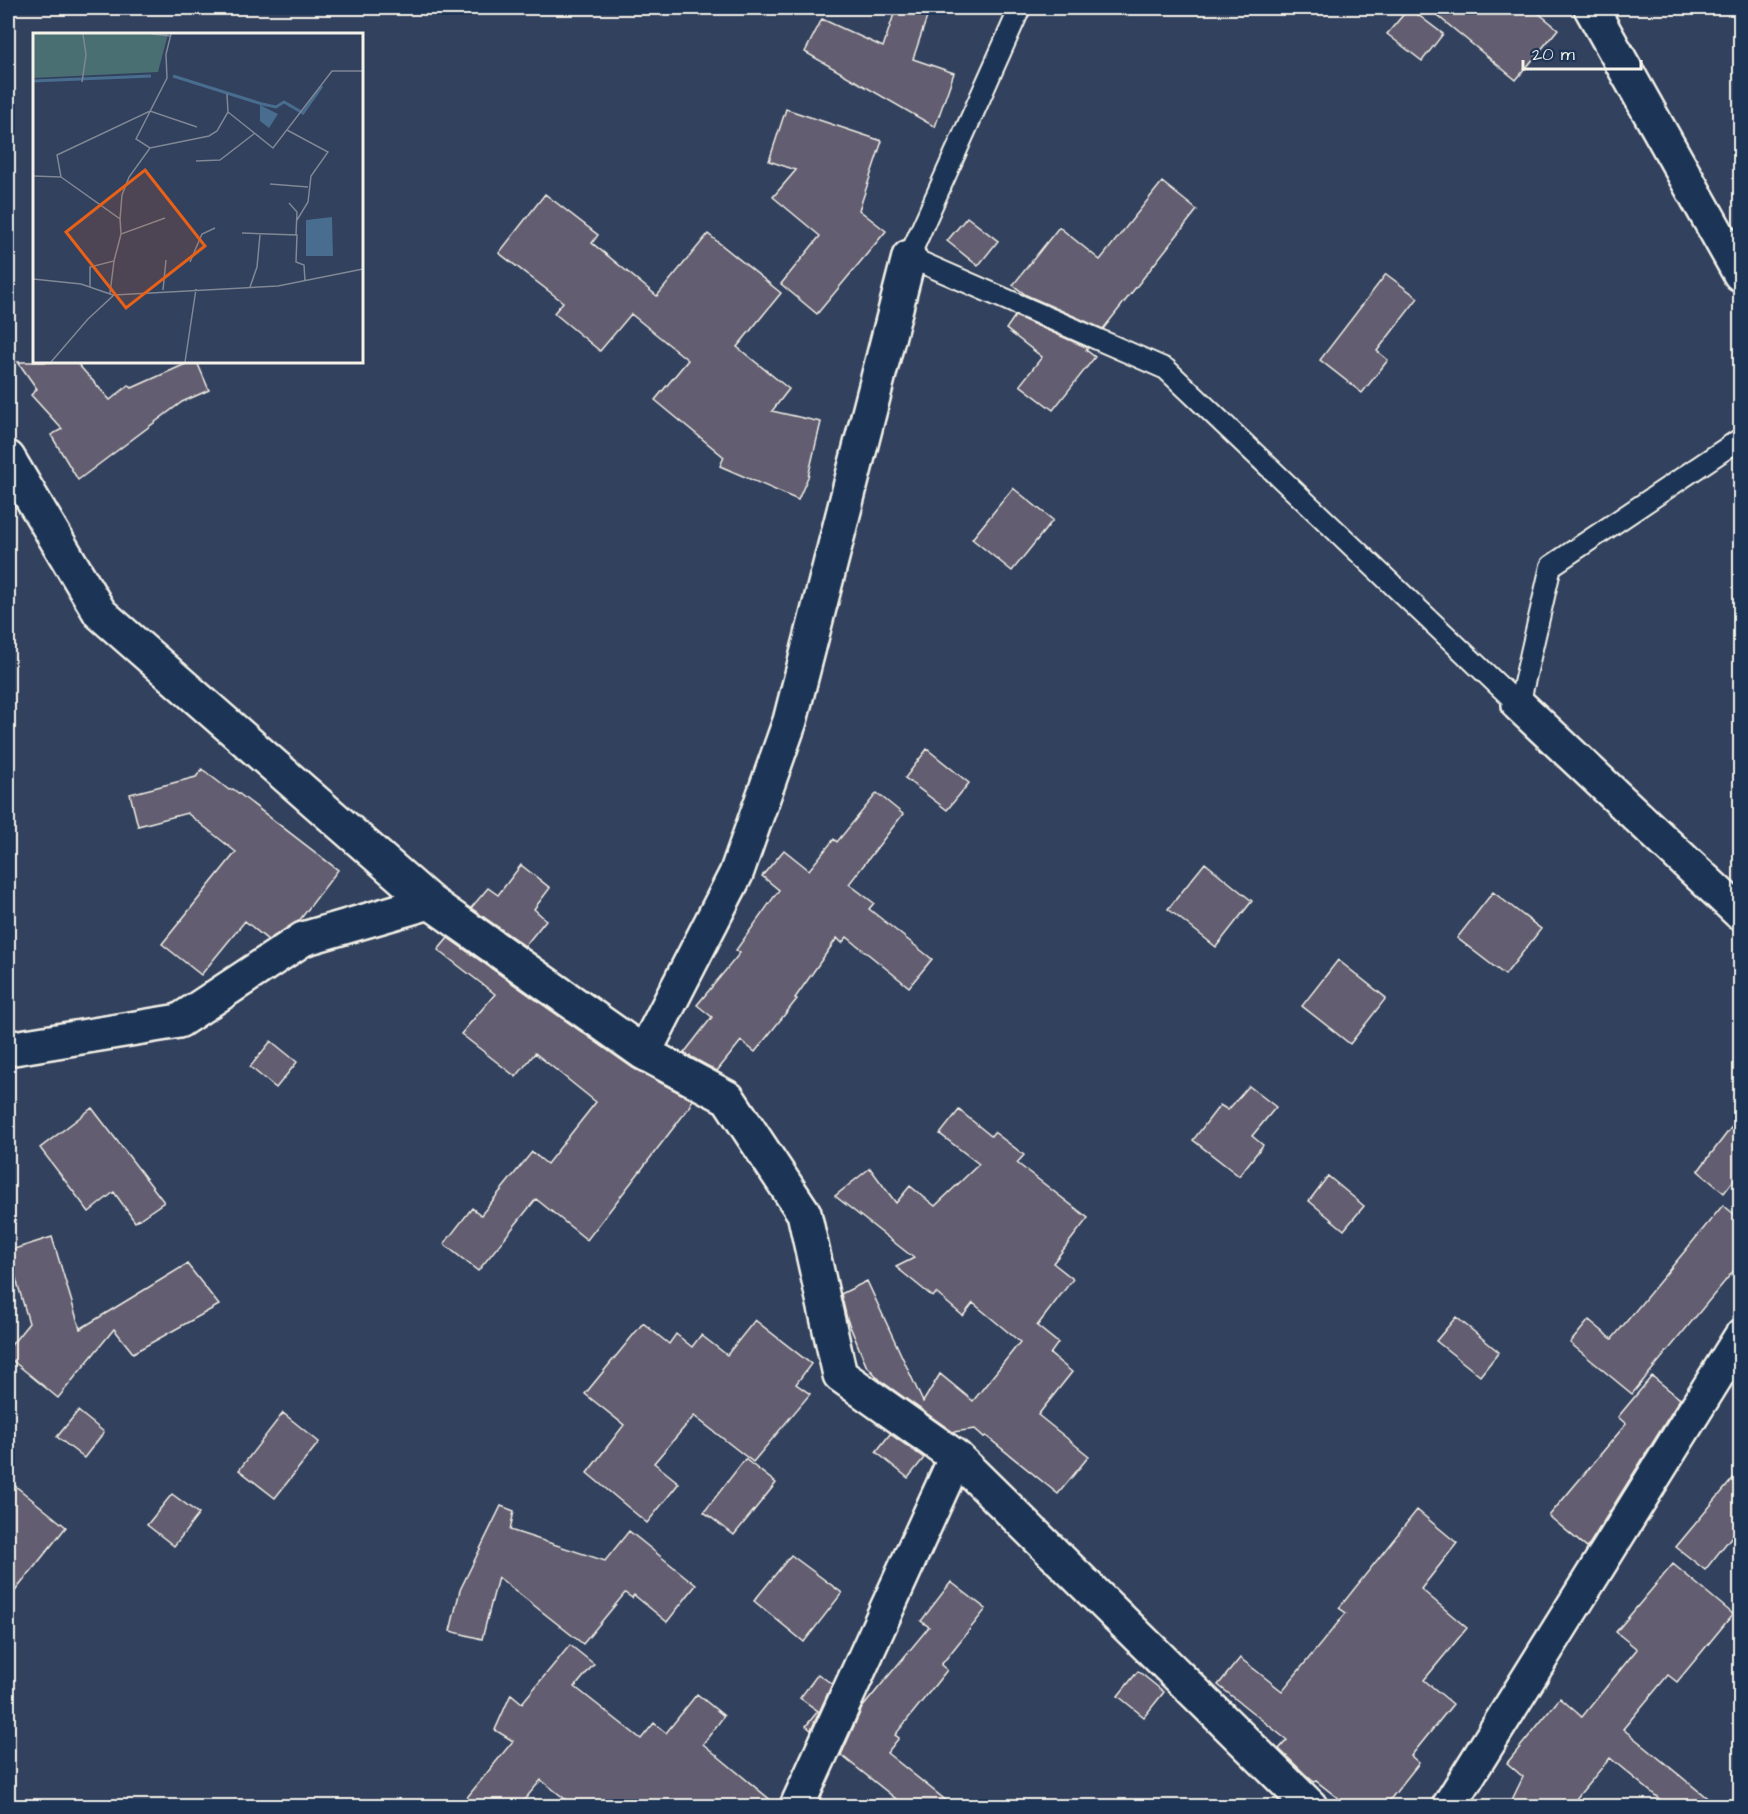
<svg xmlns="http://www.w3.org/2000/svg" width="1748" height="1814" viewBox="0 0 1748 1814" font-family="'Architects Daughter',sans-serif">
<rect width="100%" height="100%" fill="#32415e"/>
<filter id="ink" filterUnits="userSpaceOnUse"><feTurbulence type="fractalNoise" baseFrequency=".0167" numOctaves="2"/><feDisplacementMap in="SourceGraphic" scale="12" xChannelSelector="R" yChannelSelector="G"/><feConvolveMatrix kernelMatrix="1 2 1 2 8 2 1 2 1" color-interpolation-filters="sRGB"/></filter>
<g filter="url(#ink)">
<path fill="#625d6f" stroke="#f4f1e8" stroke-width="1.5" d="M896,8H930L913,59L954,73L935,127L805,52L822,19L883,47Z
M1409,8L1443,34L1422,61L1387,34Z
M1428,8H1532L1558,29L1516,80Z
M786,109L882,141L859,210L886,231L817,314L781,284L820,236L773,197L796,170L769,161Z
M1162,182L1197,210L1103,329L1026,295L1013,285L1059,227L1100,260Z
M545,194L598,235L592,243L657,296L708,234L781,293L737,347L789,389L772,411L821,422L808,477L798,500L720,466L724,457L655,400L688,360L631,314L600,351L554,313L563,302L499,253Z
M967,217L998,241L978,266L947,241Z
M1386,274L1418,298L1377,351L1388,360L1362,393L1320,360Z
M1015,316L1088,348L1086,350L1095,357L1053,410L1020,385L1042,357L1006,329Z
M18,362H76L110,400L129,385L132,388L190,362H197L209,390L182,402L78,480L51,435L62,429L31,395L37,389Z
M1013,488L1053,520L1012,571L972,539Z
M927,749L969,783L947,810L905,778Z
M202,769L229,790L233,789L338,870L299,921L268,940L245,921L201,975L162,944L236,852L187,813L138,826L130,794L196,777Z
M877,793L903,814L849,884L874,903L869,909L932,959L909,987L847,937L842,943L837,938L795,998L797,999L755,1052L741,1041L717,1071L684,1053L712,1017L697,1005L740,953L736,950L779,890L762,876L784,850L809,870L834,839L837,842Z
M1205,863L1252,901L1216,947L1168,909Z
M521,865L550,888L534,909L546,920L525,946L471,908L488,888L498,895Z
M1493,892L1541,929L1505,975L1457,938Z
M448,938L633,1068L693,1100L690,1104L691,1105L587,1240L536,1199L478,1271L444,1244L472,1208L481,1215L532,1152L547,1164L596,1102L535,1053L516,1077L461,1034L495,994L438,950Z
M1338,960L1386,998L1350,1044L1302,1006Z
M271,1041L297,1062L276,1088L250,1067Z
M1249,1086L1276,1107L1252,1136L1263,1145L1239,1176L1193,1140L1220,1105L1228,1110Z
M92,1108L164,1202L135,1222L114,1192L89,1212L40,1148Z
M959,1110L991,1136L994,1132L1024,1155L1017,1163L1088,1218L1053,1263L1073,1279L1037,1326L1058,1343L1050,1354L1072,1372L1038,1415L1089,1456L1058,1494L986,1436L984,1437L975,1429L953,1432L881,1381L866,1365L847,1319L841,1294L867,1281L923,1402L940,1374L973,1401L1020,1342L973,1303L963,1316L936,1293L933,1297L896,1267L914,1258L835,1196L870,1168L896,1203L910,1186L935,1206L979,1164L940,1134Z
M1740,1116V1172L1724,1193L1698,1171Z
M1328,1176L1364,1206L1344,1230L1309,1201Z
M1723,1205L1740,1219V1263L1632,1394L1570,1343L1589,1320L1612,1339Z
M52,1237L80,1329L187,1264L219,1305L133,1353L114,1329L58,1398L8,1357V1349L29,1323L8,1251Z
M1456,1317L1499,1352L1480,1376L1436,1341Z
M755,1320L811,1364L796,1384L810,1394L753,1462L694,1416L654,1463L679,1483L647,1523L587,1473L624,1425L585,1394L643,1323L669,1344L676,1334L692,1347L701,1335L727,1355Z
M1652,1376L1680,1399L1587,1548L1549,1516L1626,1424L1618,1417Z
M78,1411L104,1432L84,1458L57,1437Z
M283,1413L319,1442L275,1498L239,1470Z
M890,1434L924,1458L908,1478L876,1452Z
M745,1459L776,1483L734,1535L704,1512Z
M1740,1470V1526L1705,1570L1676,1547Z
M8,1480L66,1527L8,1600Z
M172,1494L199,1514L174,1546L147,1525Z
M501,1506L514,1511L510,1530L605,1561L629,1531L696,1585L667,1622L634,1595L632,1598L625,1593L583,1644L498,1577L482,1639L450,1631L460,1590Z
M1417,1510L1457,1543L1421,1589L1467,1628L1424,1680L1453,1704L1411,1756L1419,1763L1385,1806H1348L1316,1781L1314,1782L1305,1774L1279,1749L1287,1740L1218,1685L1240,1658L1282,1691L1346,1613L1339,1608Z
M791,1555L842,1593L804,1642L754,1601Z
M1673,1564L1733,1614L1677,1682L1668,1675L1623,1729L1717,1806H1668L1610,1758L1570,1806H1509L1523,1777L1507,1763L1560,1698L1582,1717L1637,1649L1616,1632Z
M951,1582L986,1609L941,1665L947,1670L895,1735L899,1738L887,1753L953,1806H905L841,1755L862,1708L929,1627L921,1621Z
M570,1645L594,1664L575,1687L641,1739L654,1723L666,1733L697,1694L724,1716L703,1744L778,1806H574L541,1780L519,1806H460L513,1741L495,1730L511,1694L522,1703Z
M1138,1671L1164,1692L1144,1717L1118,1696Z
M818,1674L832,1684L811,1730L806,1726L818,1711L800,1698Z"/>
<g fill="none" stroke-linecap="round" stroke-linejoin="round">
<g stroke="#f4f1e8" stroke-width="24">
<path id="service" d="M1020,8L909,257L1166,369L1519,705L1551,566L1740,439"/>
</g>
<g stroke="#f4f1e8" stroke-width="38">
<path id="minor" d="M1591,8L1740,274
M8,458L100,613L430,902
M1519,705L1740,913
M8,1049L179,1021L303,939L430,902L644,1053
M956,1457L1310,1806
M797,1806L956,1457L840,1375L804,1213L728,1098L644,1053L736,874L790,721L909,257
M1449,1806L1740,1338"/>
</g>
<use href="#service" stroke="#1d3557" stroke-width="20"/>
<use href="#minor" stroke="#1d3557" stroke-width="33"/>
</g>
</g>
<g transform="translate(33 33)">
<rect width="330" height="330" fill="#32415e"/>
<path d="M0,1H135L125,39L0,45Z" fill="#496f72"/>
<path d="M227,72L245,81L236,95L227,88ZM299,184L300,223H273V187Z" fill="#486d8f"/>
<path fill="none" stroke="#486d8f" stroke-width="3" d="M140,43L229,71L243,74L251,69L270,80L289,53M0,48L118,43"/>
<path fill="none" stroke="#808795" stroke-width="1.5" d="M119,1L137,3M138,1L133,21L134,45L103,106L117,115L176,103L184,98L195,79L194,61M49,49L53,22L50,1M195,79L240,115L299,38H330M254,97L295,119L278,143L275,169L264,187M163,128L187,127L222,100M0,143L28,144L24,122L117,78L164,94M28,144L87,186L88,201M237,151L275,154M256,170L264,179L263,202M87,186L89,162L96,144L117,115M209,200L264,202L263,229L271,232L272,248M157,229L169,201L182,195M0,246L48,251L80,262M57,254V234L81,228L88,201L132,185M217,254L224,234L227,202M130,257L133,227M77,260L81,228M18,329L55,286L81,262L245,253L330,236M152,329L163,256"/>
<path fill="#e96117" fill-opacity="0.15" stroke="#e96117" stroke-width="3" d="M112,137L172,213L93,275L33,199Z"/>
<rect width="330" height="330" fill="none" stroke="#f4f1e8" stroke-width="3"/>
</g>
<rect width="1748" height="1814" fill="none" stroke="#1d3557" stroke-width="30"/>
<rect x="15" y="15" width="1718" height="1784" fill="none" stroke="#f4f1e8" stroke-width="2" filter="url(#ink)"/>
<path d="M1523 60v9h118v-9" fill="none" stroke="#f4f1e8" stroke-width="3"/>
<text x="1532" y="60" font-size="18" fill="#f4f1e8" stroke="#1d3557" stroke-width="4.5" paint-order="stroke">20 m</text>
</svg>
